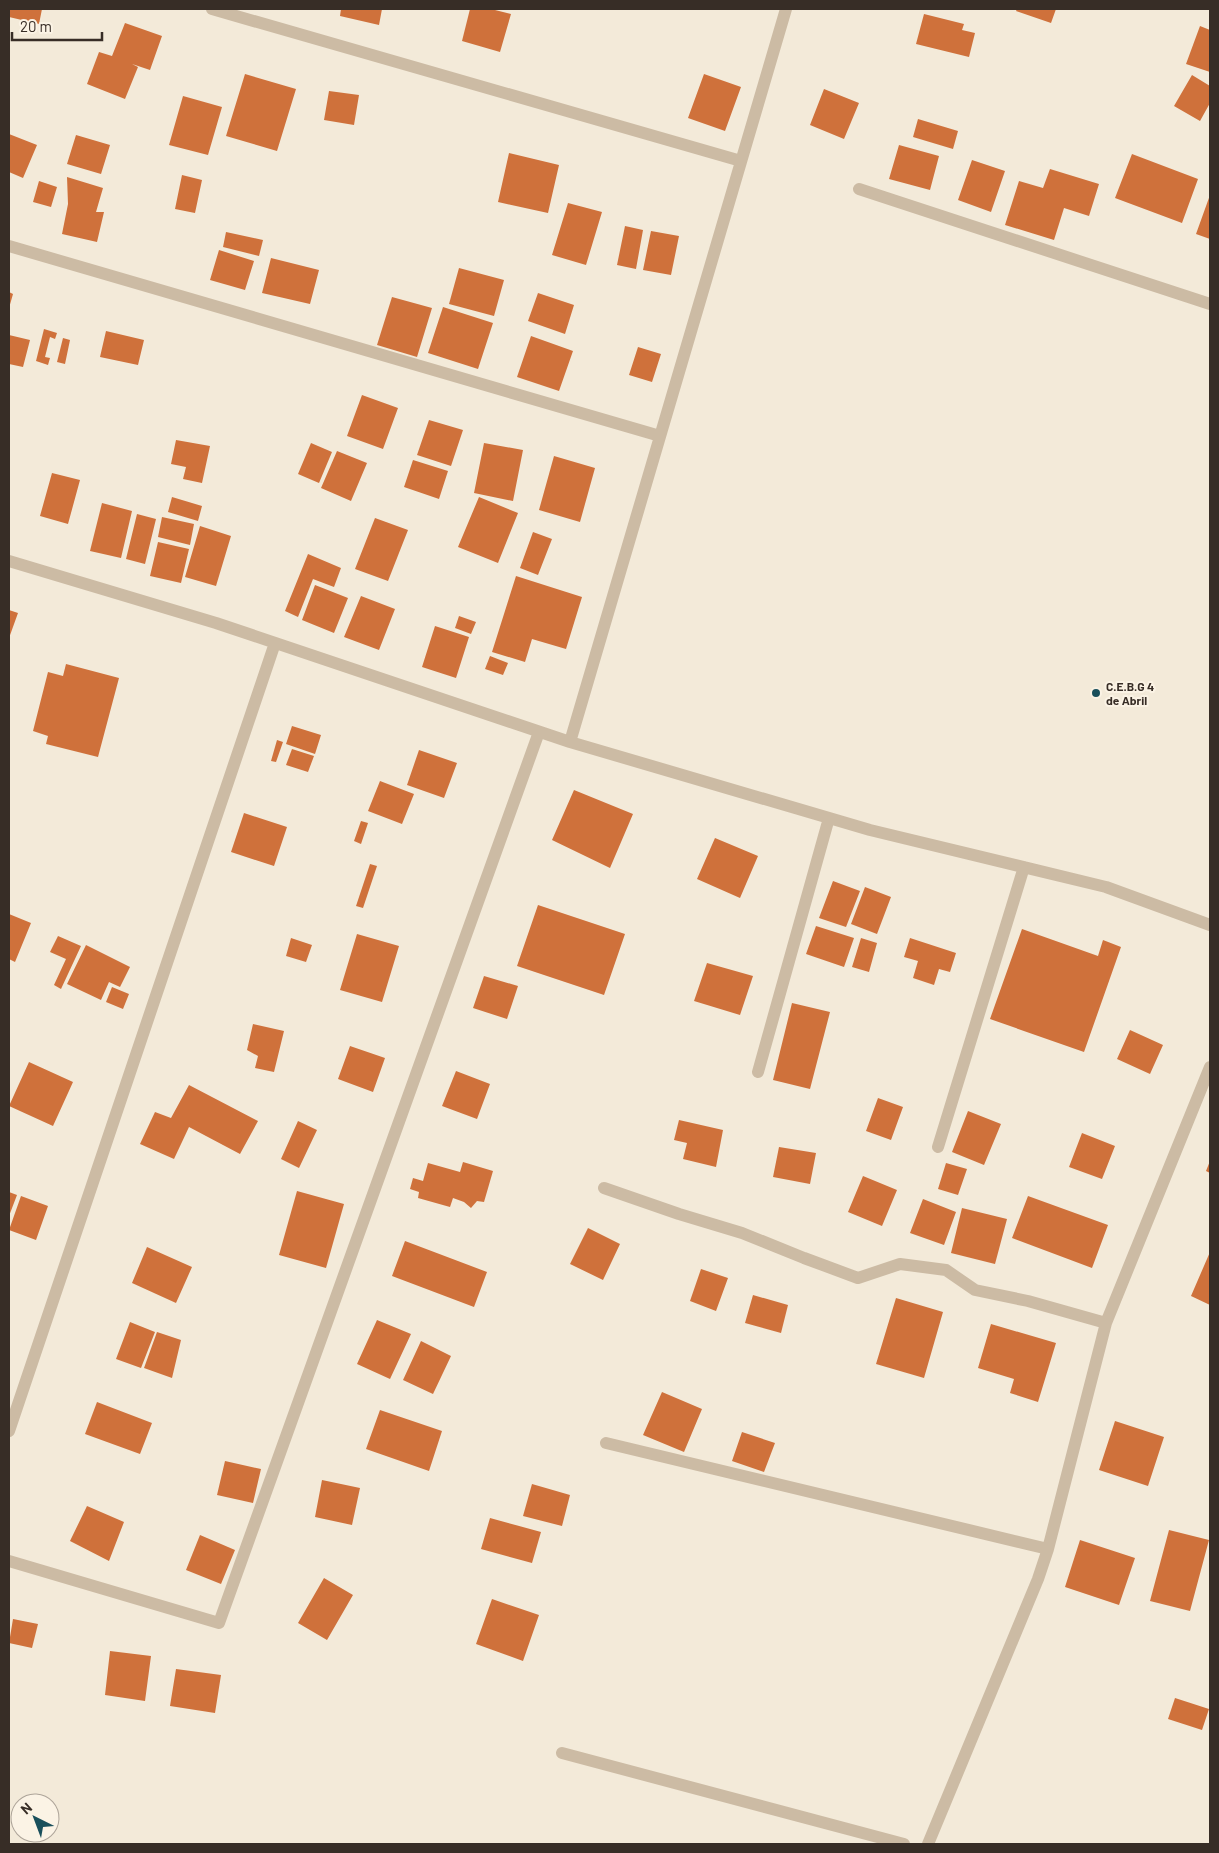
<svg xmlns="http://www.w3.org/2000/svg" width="1219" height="1853" viewBox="0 0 1219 1853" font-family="Barlow,sans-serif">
<rect width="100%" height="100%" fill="#f3ead9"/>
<path fill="#cf713b" d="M9,9H42L39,24L9,17Z
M341,9H382L379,25L340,16Z
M470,9H491L511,14L500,52L462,41Z
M1017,9H1056L1051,23L1016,11Z
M924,14L964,24L962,30L975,33L969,57L916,44Z
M125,23L162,36L150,70L132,64L138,67L125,99L87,84L99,52L112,56Z
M1200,26L1210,30V72L1186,64Z
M245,74L296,89L277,151L226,136Z
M704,74L741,87L725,131L688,118Z
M1192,75L1210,86V103L1200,121L1174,106Z
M824,89L859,103L844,139L810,125Z
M329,91L359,95L354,125L324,120Z
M183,96L222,107L208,155L169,145Z
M918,119L958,131L953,149L913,137Z
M9,134L37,145L23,178L9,172Z
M76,135L110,145L101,174L67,164Z
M899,145L939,156L930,190L889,179Z
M509,153L559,165L548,213L498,202Z
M1132,154L1198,179L1182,223L1115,198Z
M972,160L1005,171L991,212L958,200Z
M1050,169L1099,184L1089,216L1064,208L1054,240L1005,225L1019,181L1043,188Z
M182,175L202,180L195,213L175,209Z
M67,177L103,188L96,212H104L97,242L62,234L68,204Z
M39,181L57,187L51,207L33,202Z
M1210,195V239L1196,234Z
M568,203L602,212L586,265L552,255Z
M625,226L643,230L636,269L617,265Z
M651,231L679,236L671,275L643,270Z
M226,232L263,240L259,256L223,247Z
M219,250L254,261L245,290L210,280Z
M271,258L319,270L310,304L262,293Z
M459,268L504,280L494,316L449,304Z
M9,292L13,294L9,308Z
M538,293L574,305L565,334L528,321Z
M392,297L432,308L417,357L377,345Z
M443,307L493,323L478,369L428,353Z
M44,329L57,333L55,339L50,337L45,357L50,358L48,365L36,361Z
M106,331L144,340L138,365L100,357Z
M9,335L30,340L23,367L9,364Z
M531,336L573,351L559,391L517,377Z
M63,338L70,340L65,364L57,362Z
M638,347L661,354L652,382L629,375Z
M362,395L398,408L383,449L347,436Z
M429,420L463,430L451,466L417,455Z
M176,440L210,446L202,483L183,479L186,467L171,464Z
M311,443L332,452L319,483L298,474Z
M484,443L523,450L513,501L474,493Z
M337,451L367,463L351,501L321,488Z
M554,456L595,468L580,522L539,510Z
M413,460L448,471L439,499L404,487Z
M52,473L80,480L68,524L40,516Z
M172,497L202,506L198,521L168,512Z
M479,497L518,513L498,563L458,547Z
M102,503L132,511L121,558L90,551Z
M137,514L156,519L145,564L126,559Z
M162,517L194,524L190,545L158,537Z
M375,518L408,530L388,581L355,569Z
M200,526L231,536L216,586L185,577Z
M533,532L552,539L538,575L520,568Z
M158,542L189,549L181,583L150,576Z
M308,554L341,568L334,587L313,579L298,617L285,611Z
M516,576L582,597L566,649L532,639L525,662L492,652Z
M315,585L348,598L334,633L302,620Z
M361,596L395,609L379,650L344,637Z
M9,610L18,613L9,638Z
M459,616L476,622L471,634L455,628Z
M435,626L469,637L456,678L422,667Z
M490,656L508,663L503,675L485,669Z
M66,664L119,678L98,757L46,744L48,736L33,731L48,672L63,676Z
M292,726L321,735L315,754L286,744Z
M277,740L283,742L276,762L271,761Z
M292,749L314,756L308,772L286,765Z
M419,750L457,763L444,798L407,785Z
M380,781L414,794L402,824L368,811Z
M574,790L633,814L610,868L552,840Z
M244,813L287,827L274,866L231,852Z
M361,821L368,823L361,844L354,841Z
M715,838L758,856L740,898L697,879Z
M370,864L377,866L363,908L356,906Z
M833,881L860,891L846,927L819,918Z
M865,887L891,897L877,934L851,924Z
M538,905L625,934L604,995L517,966Z
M9,914L31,923L15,962L9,959Z
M816,926L854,938L844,967L806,954Z
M1022,929L1098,956L1103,940L1121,947L1084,1052L990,1019Z
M357,934L399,946L382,1002L340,990Z
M58,936L81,946L61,989L54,985L66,959L50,952Z
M291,938L312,945L306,962L286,956Z
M861,938L877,943L869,972L852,967Z
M910,938L956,953L950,972L939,969L934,985L913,978L918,961L904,957Z
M86,945L130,967L120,987L109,982L101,1000L67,984Z
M707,963L753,976L740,1015L694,1001Z
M484,976L518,986L507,1019L473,1008Z
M112,987L129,994L123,1009L106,1002Z
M792,1003L830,1012L810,1089L773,1080Z
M253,1024L284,1031L274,1072L255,1068L258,1056L247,1050Z
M1130,1030L1163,1045L1150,1074L1117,1059Z
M350,1046L385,1058L373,1092L338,1079Z
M29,1062L73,1082L53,1126L9,1106Z
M456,1071L490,1084L477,1119L442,1106Z
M189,1085L258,1121L240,1154L189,1127L174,1159L140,1144L155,1112L171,1118Z
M878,1098L903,1107L891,1140L866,1131Z
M968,1111L1001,1124L984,1165L952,1152Z
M679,1120L723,1130L716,1167L683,1159L687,1143L674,1140Z
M298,1121L317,1130L299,1168L281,1159Z
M1082,1133L1115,1146L1102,1179L1069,1167Z
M779,1147L816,1153L810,1184L773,1177Z
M1210,1161V1173L1206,1171Z
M463,1162L493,1171L484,1202L477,1201L471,1208L464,1202L453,1198L450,1207L418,1198L419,1192L410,1189L413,1178L423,1181L428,1163L460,1172Z
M946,1163L967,1169L958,1195L938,1189Z
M863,1176L897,1190L882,1226L848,1212Z
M297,1191L344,1204L326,1268L279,1255Z
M9,1192L17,1195L9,1216Z
M21,1196L48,1206L36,1240L9,1230Z
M1028,1196L1108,1225L1092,1268L1012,1238Z
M923,1199L956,1212L944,1245L910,1233Z
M962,1208L1007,1219L995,1264L951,1253Z
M588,1228L620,1244L603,1280L570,1264Z
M405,1241L487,1272L474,1307L392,1276Z
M147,1247L192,1267L176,1303L132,1283Z
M1210,1252V1305L1191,1296Z
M701,1269L728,1278L716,1311L690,1301Z
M753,1295L788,1305L781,1333L745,1323Z
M896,1298L943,1312L924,1378L876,1364Z
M377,1320L411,1334L390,1379L357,1364Z
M130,1322L155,1332L141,1368L116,1359Z
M991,1324L1056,1343L1038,1402L1010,1393L1014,1379L978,1368Z
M157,1332L181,1340L172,1378L144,1368Z
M421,1341L451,1356L433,1394L403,1380Z
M662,1392L702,1409L684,1452L643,1435Z
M97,1402L152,1423L140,1454L85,1434Z
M380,1410L442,1431L429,1471L366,1449Z
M1115,1421L1164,1437L1148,1486L1099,1470Z
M742,1432L775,1443L764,1472L732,1461Z
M225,1461L261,1469L253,1503L217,1495Z
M322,1480L360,1488L352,1525L315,1517Z
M532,1484L570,1495L562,1526L523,1516Z
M87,1506L124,1522L109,1561L70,1541Z
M490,1518L541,1532L532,1563L481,1549Z
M1169,1530L1209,1540L1190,1611L1150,1601Z
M200,1535L235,1550L221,1584L186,1570Z
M1080,1540L1135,1558L1119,1605L1065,1587Z
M324,1578L353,1595L327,1640L298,1623Z
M492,1599L539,1615L523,1661L476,1644Z
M13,1619L38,1624L32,1648L9,1643Z
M110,1651L151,1656L145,1701L105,1695Z
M176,1669L221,1675L215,1713L170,1706Z
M1175,1698L1209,1709L1202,1730L1168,1719Z"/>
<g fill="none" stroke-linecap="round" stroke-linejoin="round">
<path stroke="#ccbba4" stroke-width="12" d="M212,9L741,161
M859,189L1210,304
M9,246L660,436
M9,561L216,623L570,742L870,830L1106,887L1210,925
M570,742L786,9
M758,1072L829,818
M938,1147L1024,867
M604,1188L679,1214L742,1233L804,1258L858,1278L900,1264L946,1270L975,1290L1028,1301L1106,1323
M9,1431L275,643
M606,1443L1048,1549
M9,1561L219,1623L539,732
M562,1753L904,1844
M928,1844L1038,1579L1048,1549L1106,1323L1210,1067"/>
</g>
<circle fill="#194f5b" stroke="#fbf3e5" stroke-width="2" cx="1096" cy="693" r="5"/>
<g text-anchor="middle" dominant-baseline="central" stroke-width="4" stroke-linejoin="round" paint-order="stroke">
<g font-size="12" font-weight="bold" fill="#372d26" stroke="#fbf3e5" text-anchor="start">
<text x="1106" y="686">C.E.B.G 4<tspan x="1106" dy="14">de Abril</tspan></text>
</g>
</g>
<rect width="1219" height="1853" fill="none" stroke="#372d26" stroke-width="20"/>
<g transform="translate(35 1818) rotate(318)"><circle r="24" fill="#fbf3e5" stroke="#ada499"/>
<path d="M0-4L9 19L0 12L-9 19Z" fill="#194f5b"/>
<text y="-8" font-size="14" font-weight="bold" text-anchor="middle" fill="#372d26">N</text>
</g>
<path d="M12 32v8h90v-8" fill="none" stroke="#372d26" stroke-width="2.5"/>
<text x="20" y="32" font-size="15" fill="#372d26" stroke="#fbf3e5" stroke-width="4" paint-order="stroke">20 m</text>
</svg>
